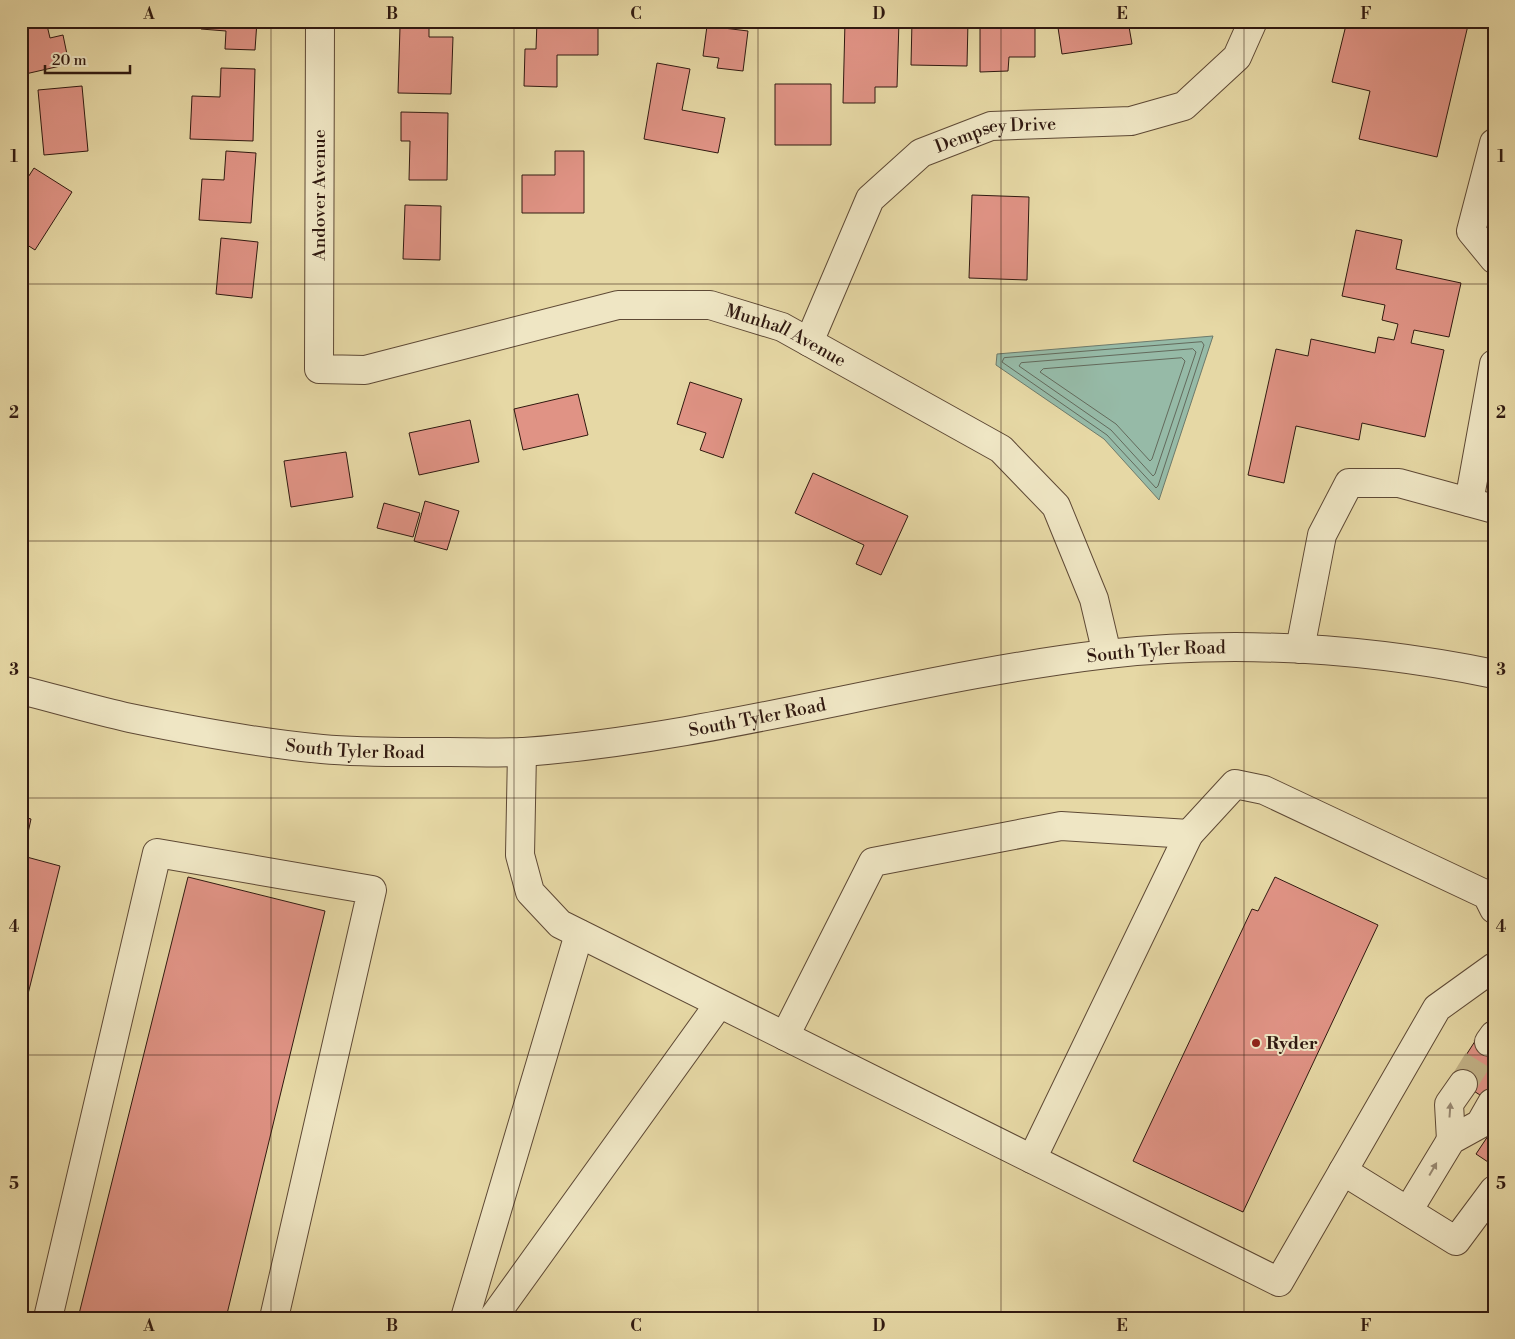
<svg xmlns="http://www.w3.org/2000/svg" width="1515" height="1339" viewBox="0 0 1515 1339" font-family="'Libre Bodoni',serif">
<rect width="100%" height="100%" fill="#e6d8a5"/>
<filter id="stains"><feTurbulence type="fractalNoise" baseFrequency=".004" numOctaves="4"/><feColorMatrix values="0 0 0 0 .2 0 0 0 0 .09 0 0 0 0 .02 0 0 0 .5 -.17"/></filter>
<radialGradient id="worn" r=".72"><stop offset=".6" stop-color="#630" stop-opacity="0"/><stop offset="1" stop-color="#630" stop-opacity=".3"/></radialGradient>
<path fill="#96baa7" stroke="#6d7a6b" d="M1213,336L1159,500L1104,439L996,365L997,354Z"/>
<g fill="none" stroke-linecap="round" stroke-linejoin="round">
<path stroke="#636a5c" stroke-width="1" d="M1202,342L1204,345L1158,486L1156,488L1107,435L1002,362L1004,358Z
M1193,349L1196,352L1155,474L1153,476L1111,430L1019,366L1021,363Z
M1182,358L1185,361L1152,459L1150,461L1116,424L1040,372L1043,369Z"/>
</g>
<path fill="#e09385" stroke="#301910" d="M21,21H46L50,38L63,35L69,64L21,75Z
M202,21H257L255,50L225,49L226,31L201,29Z
M537,21H598V55H557V87L524,86L525,49H536Z
M845,21H899L897,87H875V103H843Z
M912,21H968L967,66L911,65Z
M980,21H1035V57H1009L1008,71L980,72Z
M1057,21H1128L1132,44L1062,54Z
M1347,21H1469L1437,157L1359,139L1370,91L1332,82Z
M707,26L748,31L743,71L717,68L719,58L703,56Z
M400,27L429,28V37H453L451,94L398,93Z
M657,63L690,69L682,110L725,118L718,153L644,139Z
M221,68L255,69L253,141L190,139L192,96L220,97Z
M775,84H831V145H775Z
M82,86L88,151L44,155L38,90Z
M401,112L448,113L447,180H409L410,141H401Z
M226,151L256,153L251,223L199,220L202,179L224,180Z
M555,151H584V213H522V175H555Z
M34,168L72,192L35,250L21,241V188Z
M972,195L1029,197L1027,280L969,278Z
M405,205L441,206L440,260L403,259Z
M1356,230L1402,240L1396,269L1461,283L1449,337L1414,330L1411,343L1444,350L1425,437L1362,423L1359,440L1296,426L1284,483L1248,475L1276,349L1308,356L1311,339L1375,353L1378,337L1394,340L1398,324L1382,320L1385,305L1342,296Z
M221,238L258,242L252,298L216,294Z
M690,382L742,399L723,458L700,450L706,433L677,424Z
M578,394L588,435L523,450L514,409Z
M470,420L479,462L419,475L409,433Z
M346,452L353,497L291,507L284,461Z
M813,473L908,516L881,575L856,564L864,545L795,513Z
M425,501L459,511L447,550L414,541Z
M384,503L420,513L413,537L377,528Z
M21,816L31,819L23,856L60,866L21,1022Z
M188,877L325,911L226,1318H78Z
M1275,877L1378,925L1243,1212L1133,1161L1252,909L1258,911Z
M1479,1035L1494,1045V1104L1452,1077Z
M1494,1127V1166L1476,1154Z"/>
<g fill="none" stroke-linecap="round" stroke-linejoin="round">
<path stroke="#c2b287" stroke-width="28" stroke-dasharray="28 14" stroke-linecap="butt" d="M1463,1084L1489,1042"/>
<g stroke="#5e4935" stroke-width="30">
<g id="minor">
<path id="s1" d="M320,21L319,369L365,370L618,305H710L782,327L1001,449L1056,506L1094,599L1107,654"/>
<path d="M1494,143L1471,231L1494,259"/>
<path id="s2" d="M809,342L870,199L921,153L991,126L1131,121L1184,106L1237,57L1253,21"/>
<path d="M1469,502L1494,364"/>
<path d="M1300,649L1322,535L1349,483H1399L1494,509"/>
<path id="s3" d="M21,690C57,699 93,710 130,718C193,731 258,743 322,749C364,753 407,752 449,752C474,752 499,753 524,752C721,737 911,677 1107,654C1236,640 1367,648 1494,674"/>
<path d="M522,752L520,855L530,892L560,924L1279,1282L1437,1008L1494,967"/>
<path d="M785,1036L873,862L1061,826L1189,834L1235,784L1264,790L1487,895L1494,909"/>
<path d="M1489,1042L1494,1035"/>
<path d="M1451,1140L1449,1104L1463,1084"/>
<path d="M1032,1159L1189,834"/>
<path d="M1343,1171L1456,1241L1494,1190"/>
<path d="M1408,1211L1451,1140L1480,1124L1492,1103"/>
<path d="M48,1318L157,853L372,890L274,1318"/>
<path d="M465,1318L579,934"/>
<path d="M493,1318L719,1004"/>
</g>
</g>
<use href="#minor" stroke="#efe6c4" stroke-width="28"/>
</g>
<defs><path id="oneway-solid" d="M-6-.8H1V-3.2L6.5 0L1 3.2V.8H-6Z" transform="scale(1.25)"/></defs>
<g fill="#998a73">
<use href="#oneway-solid" transform="translate(1450 1110) rotate(-86)"/>
<use href="#oneway-solid" transform="translate(1433 1169) rotate(-60)"/>
</g>
<path fill="none" stroke="#301910" stroke-width="1" stroke-opacity="0.55" d="M271,21V1318M514,21V1318M758,21V1318M1001,21V1318M1244,21V1318M21,284H1494M21,541H1494M21,798H1494M21,1055H1494"/>
<circle fill="#8f2418" stroke="#efe6c4" stroke-width="2" cx="1256" cy="1043" r="5"/>
<g text-anchor="middle" dominant-baseline="central" stroke-width="4" stroke-linejoin="round" paint-order="stroke">
<g font-size="18" fill="#301910" stroke="#efe6c4">
<text stroke="none"><textPath href="#s2" startOffset="302">Dempsey Drive</textPath></text>
<text transform="translate(319 195) rotate(-90)">Andover Avenue</text>
<text stroke="none"><textPath href="#s1" startOffset="829">Munhall Avenue</textPath></text>
<text stroke="none"><textPath href="#s3" startOffset="1150">South Tyler Road</textPath></text>
<text stroke="none"><textPath href="#s3" startOffset="745">South Tyler Road</textPath></text>
<text stroke="none"><textPath href="#s3" startOffset="340">South Tyler Road</textPath></text>
</g>
<g font-size="18" font-weight="bold" fill="#301910" stroke="#efe6c4" text-anchor="start">
<text x="1266" y="1043">Ryder</text>
</g>
</g>
<rect width="1515" height="1339" fill="none" stroke="#e6d8a5" stroke-width="55"/>
<path d="M45 65v8h85v-8" fill="none" stroke="#301910" stroke-width="2.5"/>
<text x="52" y="65" font-size="15" fill="#301910" stroke="#efe6c4" stroke-width="4" paint-order="stroke">20 m</text>
<rect x="28" y="28" width="1460" height="1284" fill="none" stroke="#301910" stroke-width="2"/>
<g font-size="16" text-anchor="middle" font-weight="bold" fill="#301910">
<text x="149" y="19">A</text>
<text x="392" y="19">B</text>
<text x="636" y="19">C</text>
<text x="879" y="19">D</text>
<text x="1122" y="19">E</text>
<text x="1366" y="19">F</text>
<text x="14" y="162">1</text>
<text x="1501" y="162">1</text>
<text x="14" y="418">2</text>
<text x="1501" y="418">2</text>
<text x="14" y="675">3</text>
<text x="1501" y="675">3</text>
<text x="14" y="932">4</text>
<text x="1501" y="932">4</text>
<text x="14" y="1189">5</text>
<text x="1501" y="1189">5</text>
<text x="149" y="1331">A</text>
<text x="392" y="1331">B</text>
<text x="636" y="1331">C</text>
<text x="879" y="1331">D</text>
<text x="1122" y="1331">E</text>
<text x="1366" y="1331">F</text>
</g>
<rect width="100%" height="100%" filter="url(#stains)"/>
<rect width="100%" height="100%" fill="url(#worn)"/>
</svg>
